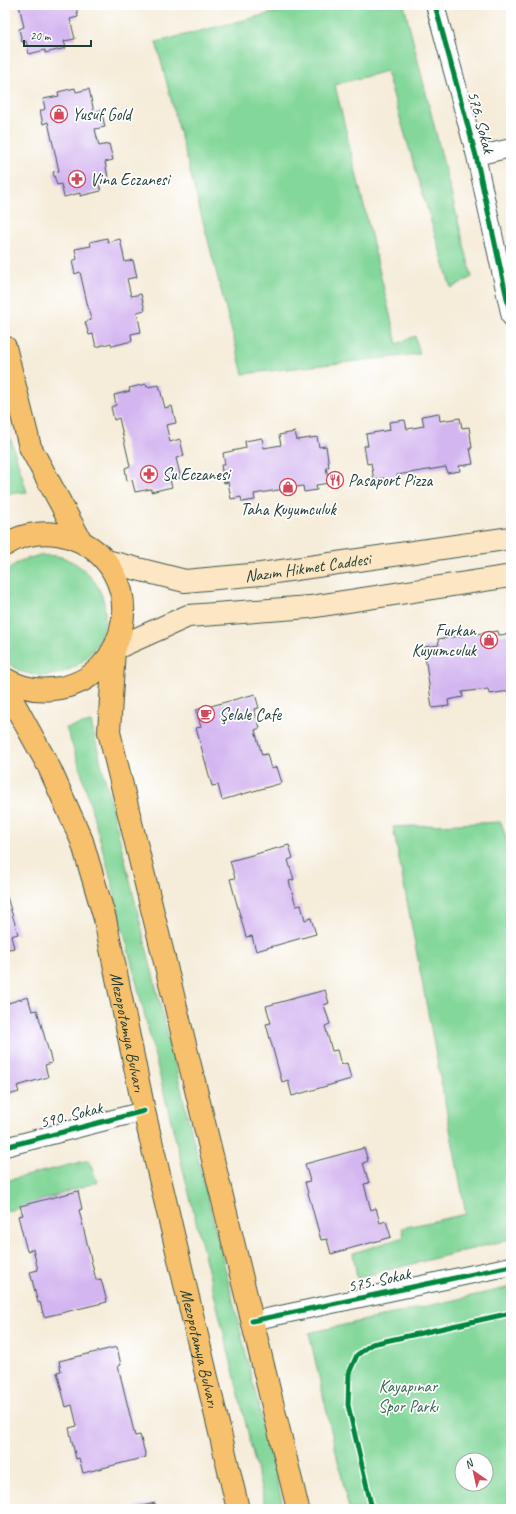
<svg xmlns="http://www.w3.org/2000/svg" width="516" height="1514" viewBox="0 0 516 1514" font-family="Caveat,sans-serif">
<rect width="100%" height="100%" fill="#fff"/>
<filter id="ink" filterUnits="userSpaceOnUse"><feTurbulence type="fractalNoise" baseFrequency=".025" numOctaves="2"/><feDisplacementMap in="SourceGraphic" scale="8" xChannelSelector="R" yChannelSelector="G"/><feConvolveMatrix kernelMatrix="1 2 1 2 8 2 1 2 1" color-interpolation-filters="sRGB"/></filter>
<filter id="wash" filterUnits="userSpaceOnUse"><feTurbulence type="fractalNoise" baseFrequency=".012" numOctaves="4" result="noise"/><feDisplacementMap in="SourceGraphic" scale="16" xChannelSelector="R" yChannelSelector="G"/><feGaussianBlur stdDeviation="0.9" result="paint"/><feColorMatrix in="noise" values="0 0 0 0 0 0 0 0 0 0 0 0 0 0 0 0 0 1.4 0 .05"/><feComposite in="paint" operator="in"/></filter>
<g filter="url(#wash)">
<rect width="100%" height="100%" fill="#f5ecd9"/>
<path fill="#83d79a" stroke="#518a67" fill-rule="evenodd" d="M287,5H404L472,277L451,288L386,71L335,85L397,344L415,336L420,354L243,374L156,42L288,9Z
M5,421L27,492L5,494Z
M40,555C47,556 55,555 61,557C71,560 80,566 87,573C134,619 81,695 20,671C15,668 10,664 5,661V571L20,561Z
M91,722L284,1509H266L232,1366L109,872L78,761L66,728Z
M501,822L511,855V1239L357,1278L353,1253L404,1237L402,1228L466,1214L393,827Z
M89,1160L97,1182L5,1212V1181Z
M511,1287V1509H349L309,1333ZM462,1460H486V1484H462Z"/>
<g id="blocks">
<path fill="#d3b5f0" d="M19,5H76L78,17L70,19L75,39L64,41L66,48L45,53V50L29,54L26,41L22,42L19,29L24,27Z
M75,88L76,92L89,89L94,112L101,110L105,127L95,129L99,146L109,144L113,160L105,162L109,182L99,184L101,191L80,196V193L64,197L61,184L57,185L53,172L59,171L48,122L43,124L40,111L45,109L43,99L59,96L58,92Z
M107,238L108,242L120,239L125,262L133,260L137,277L127,279L131,296L141,294L145,310L137,312L141,332L131,334L132,341L112,346L111,343L96,347L93,334L89,335L85,322L91,320L80,272L75,274L72,261L77,259L75,249L91,246L90,242Z
M146,384L147,387L159,385L165,408L172,406L176,423L166,425L170,442L180,439L184,456L176,458L181,478L170,480L172,487L151,492V489L135,492L132,480L127,481L125,468L130,466L119,418L114,420L111,407L116,405L114,395L130,391L129,388Z
M439,413L440,421L460,418L462,428L469,427L472,448H470L473,464L459,466L460,471L447,473L446,467L397,475L398,481L385,483L384,478L374,480L371,463L367,464L364,446H368L366,434L390,430L389,422L405,420L407,429L424,426L422,416Z
M295,432L297,440L317,437L319,447L326,446L329,467H326L329,483L316,485L317,490L304,492L303,486L254,494L255,500L242,502L241,497L231,499L228,482L224,483L221,465H225L223,453L246,448L245,441L262,438L264,448L281,445L279,435Z
M498,631L499,635L511,634V695L510,691L489,694L488,689L462,692L463,697L448,700L449,706L432,708L424,647L439,645L438,639Z
M255,694L259,708L254,709L260,728L255,730L262,755L267,754L271,769L277,767L282,783L222,800L218,785L212,786L196,728L201,727L196,710Z
M289,845L293,858L288,860L294,880L289,881L296,906L301,905L305,920L311,918L316,934L256,951L252,936L246,937L230,879L235,878L230,861Z
M5,890L18,934L11,936L14,948L5,950Z
M325,990L329,1003L324,1005L330,1024L325,1026L332,1051L337,1050L341,1065L347,1063L351,1079L292,1096L288,1080L282,1082L266,1024L271,1023L266,1006Z
M28,997L32,1011L37,1010L52,1063L45,1065L48,1077L17,1086L19,1092L5,1096V1004Z
M364,1148L368,1161L363,1163L369,1183L364,1184L371,1210L376,1208L380,1223L386,1221L391,1237L331,1254L327,1239L321,1240L305,1182L310,1181L305,1164Z
M78,1191L82,1209L79,1210L96,1280L101,1279L107,1302L44,1317L40,1302L38,1303L30,1272L38,1270L33,1249L27,1251L18,1216L23,1215L20,1206Z
M117,1347L121,1365L118,1366L135,1436L140,1435L146,1457L83,1473L79,1458L76,1459L69,1428L77,1426L72,1405L66,1407L57,1372L61,1371L59,1361Z
M155,1503L156,1509H134V1508Z"/>
</g>
</g>
<g filter="url(#ink)">
<use href="#blocks" fill-opacity="0" stroke="#3f574d" stroke-width="1"/>
<g fill="none" stroke-linecap="round" stroke-linejoin="round">
<g stroke="#3f574d" stroke-width="20">
<path id="street" d="M435,5L476,156L511,317
M476,156L511,148
M5,1147L144,1111
M252,1321L511,1266"/>
</g>
<g stroke="#3f574d" stroke-width="24">
<g id="secondary">
<path id="s1" d="M106,561L185,581L261,574L511,538"/>
<path d="M114,649L188,616L310,607L511,576"/>
</g>
</g>
<g stroke="#3f574d" stroke-width="24">
<g id="primary">
<path d="M5,347L30,447L81,541"/>
<path d="M5,545C25,532 50,530 72,538C151,567 134,682 52,689C35,691 19,687 5,679"/>
<path d="M114,649L109,732L298,1509"/>
<path id="s2" d="M5,687L49,767L82,841L105,919L144,1111L238,1509"/>
</g>
</g>
<use href="#street" stroke="#fff" stroke-width="18"/>
<use href="#secondary" stroke="#fce6c4" stroke-width="22"/>
<use href="#primary" stroke="#f7c06c" stroke-width="22"/>
<g stroke="#fff" stroke-width="8">
<path id="cycleway" d="M435,5L476,156L511,317
M5,1147L144,1111
M252,1321L511,1266
M372,1509L348,1405L349,1373L357,1355L372,1344L511,1313"/>
</g>
<use href="#cycleway" stroke="#00873e" stroke-width="5"/>
</g>
</g>
<defs>
<g id="shop-ring" transform="scale(0.9)"><circle r="9.5" fill="#fff" stroke="#d1495b" stroke-width="1.5"/><path d="M-5-2.5h2.3a2.7 3.5 0 0 1 5.4 0H5L5.5 6h-11ZM-1.5-2.5h3a1.5 2.3 0 0 0-3 0Z" fill="#d1495b"/></g>
<g id="pharmacy-ring" transform="scale(0.9)"><circle r="9.5" fill="#fff" stroke="#d1495b" stroke-width="1.5"/><path d="M-2-6h4v4h4v4h-4v4h-4v-4h-4v-4h4Z" fill="#d1495b"/></g>
<g id="restaurant-ring" transform="scale(0.9)"><circle r="9.5" fill="#fff" stroke="#d1495b" stroke-width="1.5"/><path d="M-5-6h1v4h1v-4h1v4h1v-4h1v5L-1.5 .5V6h-2V.5L-5-1ZM5-6V6H3V1.5H1.5Q1.5-4 5-6Z" fill="#d1495b"/></g>
<g id="cafe-ring" transform="scale(0.9)"><circle r="9.5" fill="#fff" stroke="#d1495b" stroke-width="1.5"/><path d="M-5.5-4.5H6V0H3Q3 3.5 0 3.5H-2.5Q-5.5 3.5-5.5 0ZM3-3.2v2h1.7v-2ZM-6 4.5H4V6H-6Z" fill="#d1495b"/></g>
</defs>
<g fill-rule="evenodd">
<use href="#shop-ring" x="59" y="114"/>
<use href="#pharmacy-ring" x="77" y="179"/>
<use href="#pharmacy-ring" x="149" y="474"/>
<use href="#restaurant-ring" x="335" y="480"/>
<use href="#shop-ring" x="288" y="487"/>
<use href="#shop-ring" x="489" y="640"/>
<use href="#cafe-ring" x="206" y="714"/>
</g>
<g text-anchor="middle" dominant-baseline="central" stroke-width="3.5" stroke-linejoin="round" paint-order="stroke">
<g font-size="17" fill="#1f3d34" stroke="#fff" text-anchor="start">
<text x="72" y="114">Yusuf Gold</text>
<text x="90" y="179">Vina Eczanesi</text>
<text x="162" y="474">Su Eczanesi</text>
<text x="348" y="480">Pasaport Pizza</text>
<text x="288" y="509" text-anchor="middle">Taha Kuyumculuk</text>
<text x="476" y="630" text-anchor="end">Furkan<tspan x="476" dy="20">Kuyumculuk</tspan></text>
<text x="219" y="714">Şelale Cafe</text>
</g>
<g font-size="17" fill="#1f3d34" stroke="#fff">
<text transform="translate(481 122) rotate(75)">576. Sokak</text>
<text stroke="none"><textPath href="#s1" startOffset="205">Nazım Hikmet Caddesi</textPath></text>
<text stroke="none"><textPath href="#s2" startOffset="369">Mezopotamya Bulvarı</textPath></text>
<text transform="translate(71 1115) rotate(-14)">590. Sokak</text>
<text transform="translate(379 1280) rotate(-12)">575. Sokak</text>
<text stroke="none"><textPath href="#s2" startOffset="693">Mezopotamya Bulvarı</textPath></text>
</g>
<g font-size="17" fill="#38644e" stroke="#fff">
<text x="408" y="1386">Kayapınar<tspan x="408" dy="20">Spor Parkı</tspan></text>
</g>
</g>
<rect width="516" height="1514" fill="none" stroke="#fff" stroke-width="20"/>
<g transform="translate(474 1472) rotate(326)"><circle r="19" fill="#ffffff" stroke="#a5b1ae"/>
<path d="M0-3L7 15L0 10L-7 15Z" fill="#d1495b"/>
<text y="-6" font-size="11" font-weight="bold" text-anchor="middle" fill="#1f3d34">N</text>
</g>
<path d="M24 40v6h67v-6" fill="none" stroke="#1f3d34" stroke-width="2"/>
<text x="30" y="40" font-size="12" fill="#1f3d34" stroke="#ffffff" stroke-width="3" paint-order="stroke">20 m</text>
</svg>
